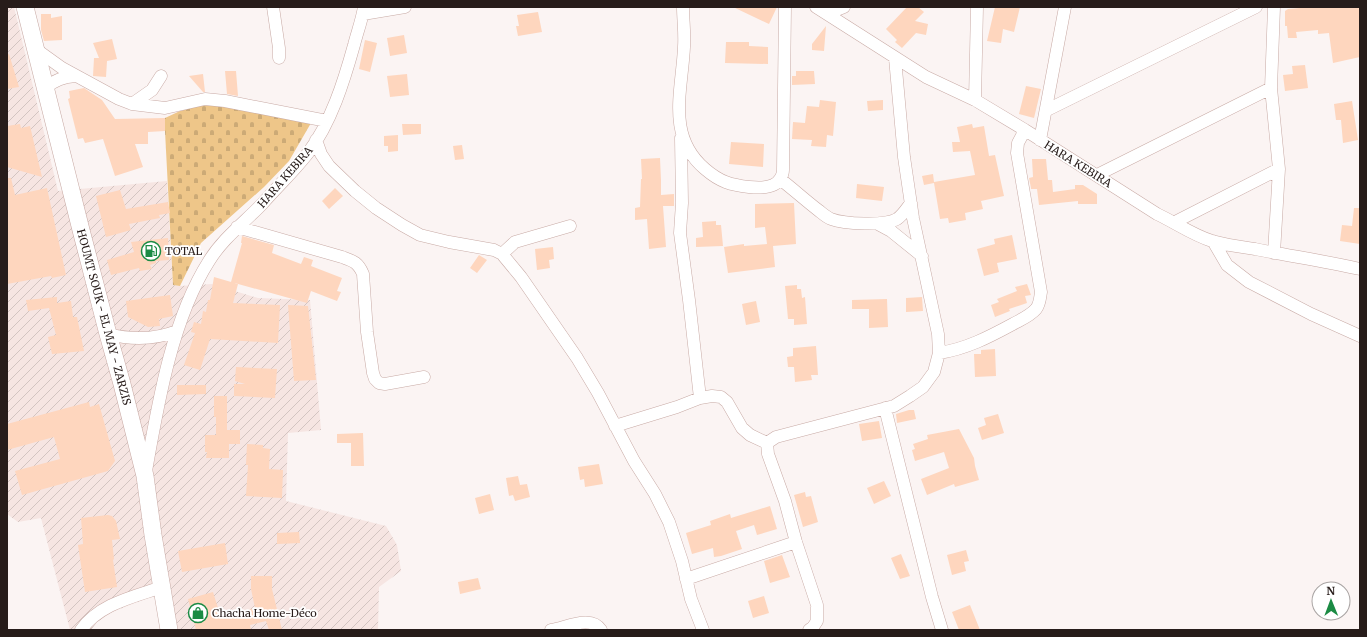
<svg xmlns="http://www.w3.org/2000/svg" width="1367" height="637" viewBox="0 0 1367 637" font-family="Merriweather,serif">
<defs>
<pattern id="industrial-furrows" width="10" height="10" patternUnits="userSpaceOnUse"><rect width="10" height="10" fill="#f6e5e2"/><path d="M-1 1l2-2M0 10L10 0M9 11l2-2" fill="none" stroke="#d3c4c1"/></pattern>
<pattern id="cemetery-stones" width="16" height="16" patternUnits="userSpaceOnUse"><rect width="16" height="16" fill="#eec689"/><path d="M2 7V4a2 2 0 0 1 4 0v3zM10 15v-3a2 2 0 0 1 4 0v3z" fill="#ccaa76"/></pattern>
</defs>
<rect width="100%" height="100%" fill="#fbf4f3"/>
<path fill="url(#industrial-furrows)" d="M7,7H14L58,191L167,181L173,285L180,286L212,284L258,298L310,300L321,430L288,433L286,501L386,526L397,545L401,571L379,587L378,630H178L171,593L153,596L112,612L97,622L91,630H70L41,518L18,522L7,514Z"/>
<path fill="url(#cemetery-stones)" d="M206,104L232,107L311,123L289,161L264,187L201,243L180,286L173,285L165,131V118L180,111Z"/>
<path fill="#fed6be" d="M733,7H777L769,24Z
M907,7H918L924,12L915,21L928,24L926,35L916,33L902,48L895,42L897,40L886,29Z
M995,7H1020L1014,32L1003,29L1001,43L987,41Z
M1311,7H1360V57L1333,63L1329,33L1318,34V30L1296,32L1297,38H1288L1287,26H1285V11L1288,9Z
M538,12L542,32L518,36L516,26H519L517,15Z
M41,14H51V18L62,16V40L44,41L41,30Z
M826,26L824,51L812,50V44Z
M404,35L407,53L390,56L387,38Z
M112,39L117,59L107,61L106,77L93,76L94,58H99L93,43Z
M365,40L377,43L370,72L359,69Z
M726,42H749V46L768,47V64L725,63Z
M9,54L19,87L7,89V55Z
M1305,65L1308,88L1285,91L1283,75L1293,74L1292,66Z
M225,71H236L238,96L227,94Z
M796,71H814L815,84L792,85V76H796Z
M203,74L205,92H203L189,76Z
M407,74L409,95L390,97L387,76Z
M1026,86L1041,89L1034,118L1019,114Z
M84,88L102,100L115,119L165,118V131L148,132V144H135L143,167L115,176L103,139L85,143L83,138L78,139L68,99L70,98L69,91Z
M820,100L836,102L833,136L827,135L826,147L811,146L812,140L792,139L793,122L805,123L807,106L819,107Z
M883,100V110L868,111L867,101Z
M1352,101L1358,140L1343,143L1341,120H1336L1334,104Z
M20,124L21,128L30,126L42,177L7,167V126Z
M402,124H421V134L403,135Z
M972,124L973,128L984,126L989,156L995,155L1004,196L981,201L983,209L965,213L966,220L949,223L948,218L940,219L934,183L924,185L922,176L933,174L934,182L975,175L970,151L953,152L952,142H960L957,127Z
M398,135V151L388,152V146H384V136Z
M731,142L764,144L763,167L729,164Z
M462,145L464,159L455,160L453,146Z
M660,158L661,180V195L674,194V206H663L666,247L649,249L647,219L635,220V208L640,207L641,179H642L641,159Z
M1032,159H1046L1048,180H1052L1053,192L1075,189V185H1083L1097,194V204H1078V201L1039,205L1037,189H1031V188L1029,178L1033,177Z
M7,178H11L15,195L47,188L66,275L52,278L51,276L7,284Z
M857,184L884,187L882,201L856,198Z
M335,188L343,196L329,209L322,201Z
M120,190L126,209L168,202L170,213L159,215L160,218L129,224L131,230L106,237L96,196Z
M794,203L796,244L773,246L775,267L728,273L724,247L744,244V246L767,244L765,227L755,228V204Z
M1354,208H1360V244L1340,241L1342,225L1352,226Z
M716,221V225H721L723,246L696,247V238L703,237L702,222Z
M1012,235L1017,259L997,263L999,272L984,276L977,249L995,244L994,239Z
M242,236L274,245L272,253L301,264L304,257L313,260L311,266L342,278L337,291L341,292L337,301L311,291L307,303L231,282L242,243H241Z
M168,238L169,260L156,261V263L150,265L152,269L140,271L139,268L111,275L107,260L134,252L131,242Z
M553,247L554,259L549,260L550,268L537,270L535,249Z
M479,255L487,260L477,273L470,268Z
M214,277L238,284L233,303L280,305L278,343L210,339L200,370L184,365L195,333L191,332L194,322L201,324L203,311L206,312L208,300H210Z
M1027,284L1031,295L1025,296L1027,303L1009,309L1010,311L995,317L991,305L999,302L997,299L1017,291L1015,287Z
M797,285V289H801L802,298L805,297L807,324L794,325V319H788L785,286Z
M170,295L173,316L159,319L160,326L148,327L128,317L126,301Z
M57,297V303L71,301L73,317H77L84,351L52,354L48,337L56,335L49,308L28,311L26,300Z
M922,297L923,311L906,312V298Z
M887,299L888,327L869,328V309H852V300Z
M756,301L760,322L746,325L742,304Z
M288,305L308,306L316,380L294,381Z
M816,346L818,375H811L812,380L795,382L794,367H788L787,357L793,356V348Z
M995,349L996,376L975,377L974,354H981V350Z
M236,367L277,369L275,398L234,396V384H245L235,381Z
M177,385H206V394L177,395Z
M214,396H227V430H240V444H229V458H206L207,452H205V435H216V417H214Z
M89,402L90,407L99,404L115,461L108,471L22,495L15,471L60,459L54,437L7,450V424Z
M909,410H914L916,419L897,423L896,414Z
M998,414L1004,433L982,440L978,428L986,425L984,418Z
M879,421L882,438L862,441L859,424Z
M959,429L974,458L975,466L979,480L955,487L954,484L927,495L921,479L949,468L944,452L915,461L912,450L915,449L913,444L928,439L927,435Z
M363,433L364,466H351V443H337V434Z
M247,444L263,445V448L270,449L269,469L283,470L282,498L246,496L248,465H246Z
M599,464L603,484L585,487L584,479L580,480L578,467Z
M518,476L520,485L527,484L530,497L515,501L513,495L509,496L506,478Z
M884,481L891,496L874,504L867,488Z
M805,492L806,497L811,496L818,522L803,527L794,495Z
M490,494L494,510L479,514L475,498Z
M770,506L777,529L757,535L754,525L736,531L742,549L721,556L714,557L713,548L692,554L686,533L711,525L710,521L730,514L731,518Z
M108,515L112,516L116,521L120,539L112,540L114,559L113,560L117,587L85,592L78,545L83,544L81,518Z
M299,532L300,543L277,544V533Z
M225,543L228,564L182,572L178,551Z
M966,550L969,561L964,562L966,571L952,575L947,555Z
M901,554L910,576L900,579L891,558Z
M782,555L790,577L770,583L764,561Z
M251,576H272V589L282,630H269L266,621L250,625L251,630H196L188,599L213,592L221,618L255,608L251,589Z
M478,578L481,589L460,594L458,582Z
M764,596L769,613L753,618L748,601Z
M970,605L980,630H959L952,612Z"/>
<g fill="none" stroke-linecap="round" stroke-linejoin="round">
<g stroke="#c8aaa5" stroke-width="13">
<path id="minor" d="M273,7L279,48V58
M683,7C683,20 685,33 684,47C682,91 666,136 705,169C720,182 731,185 749,187C759,188 775,188 780,179C782,176 783,173 783,170L785,7
M816,7L926,77L975,100L1025,130L1157,214C1176,223 1193,235 1212,241C1226,245 1241,247 1255,249C1290,256 1325,261 1360,269
M826,9L827,14L844,7
M363,14L405,7
M37,50L62,68L119,99L132,104L165,108L205,99L225,101L327,121
M45,88C55,80 63,77 76,76
M975,100L977,7
M132,104L152,90L161,76
M1047,110L1256,7
M681,138L682,203L680,233L689,300L700,398
M316,140L321,154L329,166L355,191L376,208L402,225L420,235L449,242L494,250L502,254L521,277L577,358L598,393L634,461L655,494L669,522L682,561L691,599L703,630
M1040,140L1065,7
M1097,175L1271,88
M780,179C793,189 805,200 818,210C822,213 826,217 831,219C844,224 885,226 897,219C903,215 907,208 911,203
M1175,222L1279,169
M878,224L891,231L922,256
M237,227L342,257C353,261 358,262 363,274L367,332L373,373L375,379L379,383L385,384L424,377
M1213,241L1227,265L1249,282L1311,314L1360,336
M1274,253L1279,169L1271,88L1274,7
M502,254L515,242L570,226
M108,334C132,340 154,340 177,331
M939,353C966,349 989,337 1013,324C1020,320 1030,316 1036,309C1040,304 1040,298 1041,292L1017,153L1018,143L1025,130
M885,408L932,597L942,630
M615,426L677,407L700,398L712,396L721,397L727,402L742,428L750,435L767,443
M767,443L776,437L894,406L910,396L923,387L934,372L939,353L938,334L913,218L904,157L895,58
M767,443L768,454L785,501L796,542L817,605V621L813,627L809,630
M146,471C158,403 172,319 209,261C223,238 245,222 263,203C278,186 294,171 308,153C331,123 344,81 354,45C357,33 362,20 364,7
M686,579L796,542
M81,630C99,604 133,597 162,587
M551,630C566,628 591,614 601,630"/>
</g>
<g stroke="#c8aaa5" stroke-width="18">
<path id="secondary" d="M25,7L81,230L108,334L122,384L145,476L153,535L169,630"/>
</g>
<use href="#minor" stroke="#fff" stroke-width="12"/>
<use href="#secondary" stroke="#fff" stroke-width="17"/>
</g>
<defs>
<g id="fuel-ring" transform="scale(1)"><circle r="9.5" fill="#fff" stroke="#1b8b44" stroke-width="1.5"/><path d="M-5.5-6h7V0h2V4h1.3V-2.5L3-4.5l.8-.8L6-3V5H2.5V1h-1V6h-7ZM-4.2-4.7v3.2H.2V-4.7Z" fill="#1b8b44"/></g>
<g id="shop-ring" transform="scale(1)"><circle r="9.5" fill="#fff" stroke="#1b8b44" stroke-width="1.5"/><path d="M-5-2.5h2.3a2.7 3.5 0 0 1 5.4 0H5L5.5 6h-11ZM-1.5-2.5h3a1.5 2.3 0 0 0-3 0Z" fill="#1b8b44"/></g>
</defs>
<g fill-rule="evenodd">
<use href="#fuel-ring" x="151" y="251"/>
<use href="#shop-ring" x="198" y="613"/>
</g>
<g text-anchor="middle" dominant-baseline="central" stroke-width="3.5" stroke-linejoin="round" paint-order="stroke">
<g font-size="11" fill="#271c1a" stroke="#fff">
<text transform="translate(1078 164) rotate(32)">HARA KEBIRA</text>
<text transform="translate(285 177) rotate(-49)">HARA KEBIRA</text>
<text transform="translate(104 317) rotate(75)">HOUMT SOUK - EL MAY - ZARZIS</text>
</g>
<g font-size="11" fill="#271c1a" stroke="#fff" text-anchor="start">
<text x="165" y="251">TOTAL</text>
<text x="212" y="613">Chacha Home-Déco</text>
</g>
</g>
<rect width="1367" height="637" fill="none" stroke="#271c1a" stroke-width="16"/>
<g transform="translate(1331 601) rotate(359)"><circle r="19" fill="#ffffff" stroke="#a9a4a3"/>
<path d="M0-3L7 15L0 10L-7 15Z" fill="#1b8b44"/>
<text y="-6" font-size="11" font-weight="bold" text-anchor="middle" fill="#271c1a">N</text>
</g>
</svg>
